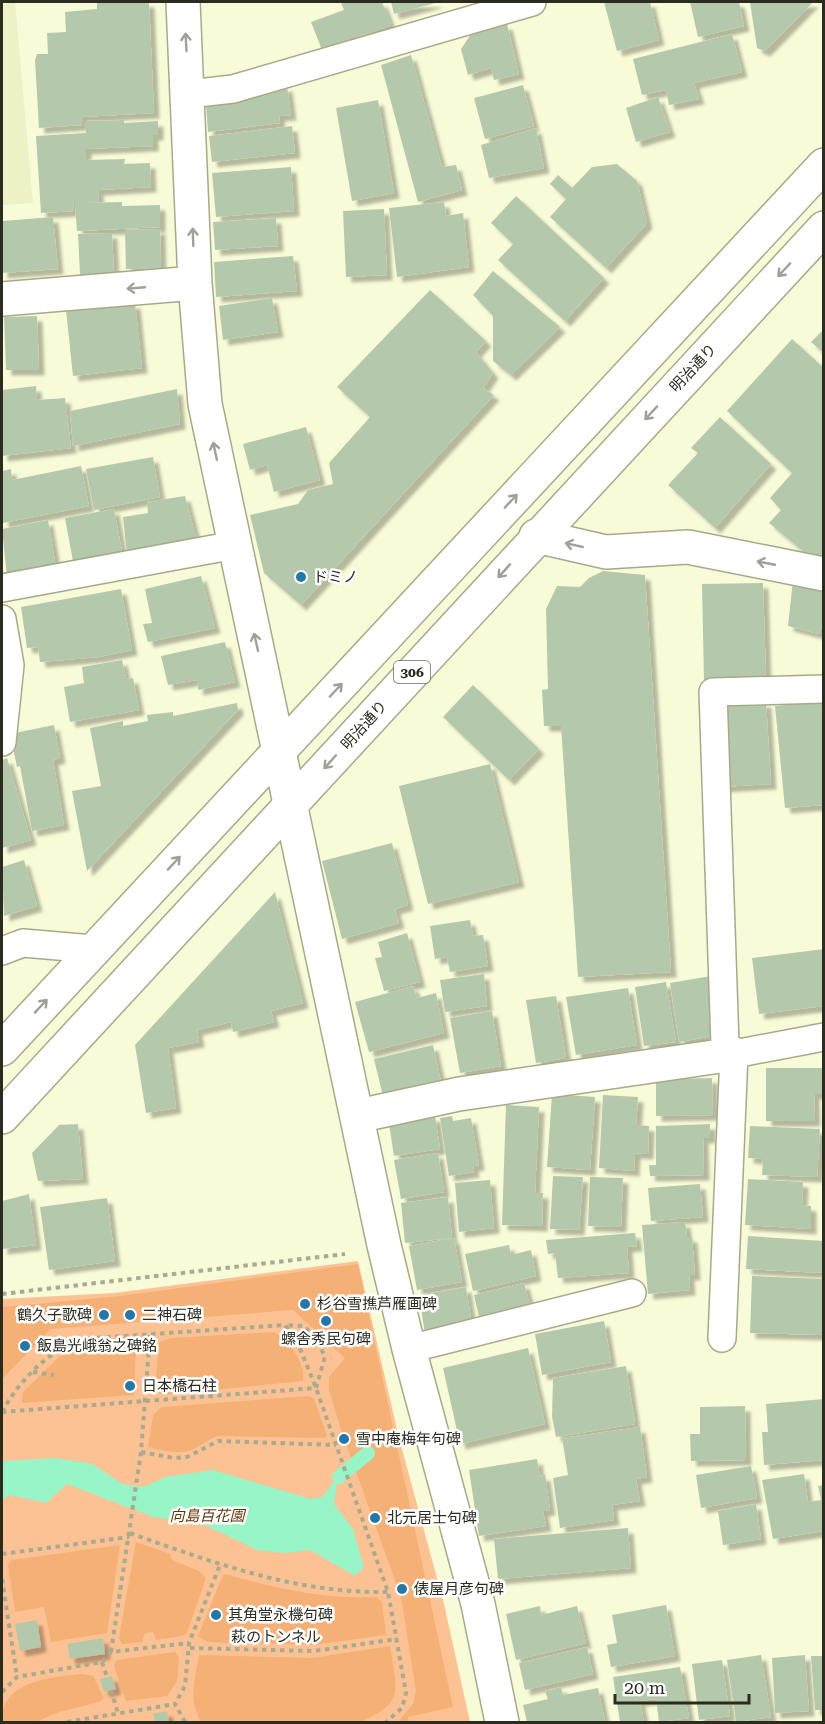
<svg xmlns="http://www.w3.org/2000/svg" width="825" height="1724" viewBox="0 0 825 1724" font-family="'Roboto Serif','Noto Sans JP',serif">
<defs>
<filter id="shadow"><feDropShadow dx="5.5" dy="5.5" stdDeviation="1.5" flood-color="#0004"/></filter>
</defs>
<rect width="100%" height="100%" fill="#f8fbd7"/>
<path fill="#eef1c6" d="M2,2H15L33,203L2,205Z"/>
<path fill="#fdc293" d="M358,1261L399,1438L444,1604L470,1722H2V1299L114,1293Z"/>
<path fill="#f5b076" d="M358,1264L453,1707L408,1717V1722H398L413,1704L416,1691L401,1597L341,1430L329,1390V1377L345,1358L293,1310L51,1329L2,1379V1307L120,1296Z
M274,1332C289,1340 306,1363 303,1381L163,1395L155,1390L159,1342L171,1338Z
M136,1343L134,1395L22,1403L23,1392L60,1356L81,1347Z
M309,1396L314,1399L327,1435L325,1438L218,1436C208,1439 201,1446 192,1450C179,1455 161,1450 148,1447L153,1415L162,1407Z
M136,1542L170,1554L172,1560L199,1571L206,1578L187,1633L182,1636L156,1640L153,1632L145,1633L142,1642L122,1644L119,1638Z
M120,1545L107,1633L51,1642L44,1607L15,1612L8,1564L12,1560Z
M225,1574C274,1588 326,1600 377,1597L382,1602L386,1635L313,1645L207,1642L198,1636L223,1575Z
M390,1646C396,1689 407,1702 360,1722H201C188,1700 195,1679 199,1655L313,1658Z
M175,1652L179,1657L177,1681L167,1696L126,1701L114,1666L117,1660Z
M83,1674L93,1676L104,1698L99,1702L59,1712L36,1722H2C0,1680 54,1677 83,1674Z"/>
<path fill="#98f5c8" d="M55,1458L93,1464L122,1484L143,1487L165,1477L213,1470L311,1499L322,1497L338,1476L334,1504L353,1529L364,1567L355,1576L310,1550L285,1553L257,1550L203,1524L153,1517L67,1484L46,1503L10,1495L2,1500V1461Z"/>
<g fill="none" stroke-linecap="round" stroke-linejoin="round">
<path stroke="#98f5c8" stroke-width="14" d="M339,1477L368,1453"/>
</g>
<path fill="#b4c9ac" filter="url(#shadow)" d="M97,2H149L154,113L81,117L82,125L39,128L35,60L37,54H48L47,33L66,32L65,12L97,9Z
M344,2H382L391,25L322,50L311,22L344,10L341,3Z
M391,2H439L394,14Z
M604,2H650L659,40L617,51Z
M690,2H739L744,26L698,37Z
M750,2H813L765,51L757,48Z
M507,24L519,74L494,80L491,68L468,75L461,49L471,34Z
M732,34L742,72L694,83L699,99L669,105L666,90L642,95L633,59Z
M411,55L442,167L456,165L462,190L418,202L381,65Z
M523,85L534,126L485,139L474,98Z
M287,86L291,115L279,116L280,123L208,132L206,104Z
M658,97L670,132L636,142L626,108Z
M378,100L394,193L352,201L336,108Z
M124,120V123L158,121V135H153V146L86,149V160L125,159L124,164L150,163L151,187L98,190L99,202L83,203L122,202V206L160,205V227L77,231L75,203H73L74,211L41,213L36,136L86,133V121Z
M292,126L295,153L212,162L209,136Z
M536,128L544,168L489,178L481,145Z
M617,164L637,181L647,223L606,268L550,217L566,199L550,184L558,175L572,188L592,167Z
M291,167L294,211L216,217L212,173Z
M516,196L604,278L565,321L498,260L513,244L491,223Z
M444,202L446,216L463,213L469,267L397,277L389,208Z
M384,209L387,275L346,277L343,211Z
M53,217L58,269L2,273V221Z
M276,218L278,246L215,250L213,222Z
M160,229L161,268L126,269L125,230Z
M112,233L114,273L80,275L78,234Z
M293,256L297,291L216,297L214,262Z
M493,271L560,327L511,375L493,361V316L473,295Z
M430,290L486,341L476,352L493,373L483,388L494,395L301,605L264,573L250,515L298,504L308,490L333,484L329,463L370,417L337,387Z
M272,298L278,332L223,340L219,306Z
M135,303L142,368L73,376L66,310Z
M37,316L39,370H6L4,317Z
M824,329V353L811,342Z
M792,339L824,368V555L804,552L769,523L781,510L770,498L792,473L727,411Z
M36,386L37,400L65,398L71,448L2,456V390Z
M177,389L180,424L73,446L70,411Z
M720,417L771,464L715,528L668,485L698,453L691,448Z
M306,427L320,480L274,492L267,465L250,470L243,444Z
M153,457L160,497L94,510L86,469Z
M81,466L89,506L3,523L2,471L11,469L12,480Z
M185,496L197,542L127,555L123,517L148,513L147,502Z
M114,509L122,552L73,561L65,518Z
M48,520L56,568L7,577L2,529Z
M603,571L645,575L671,972L578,977L561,726H544L542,690L548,689L546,609L557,586L580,587L589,578Z
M201,576L215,628L148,642L143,624L152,623L145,589Z
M793,580L824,590V620L819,634L788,626Z
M763,583L766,680L704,681L702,584Z
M121,589L132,650L99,657L40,662L38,647L27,648L21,607Z
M225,642L235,682L198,690L197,680L168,685L161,656Z
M122,660L126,679L133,678L139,710L70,722L64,687L84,683L82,667Z
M473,685L539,749L509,780L443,717Z
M824,701V805L785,808L775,706Z
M766,702L771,784L721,787L717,705Z
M237,703L238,710L87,871L72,791L101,786L90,728L123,721V726L148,721L147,715L173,712V716Z
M54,725L60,758L53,760L64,825L32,831L20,766L17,767L10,734Z
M7,758L31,840L2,848V760Z
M490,764L519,882L428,904L399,786Z
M392,843L408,905L395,909L399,923L342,939L322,861Z
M24,860L37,906L4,916L2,867Z
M275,892L303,1003L271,1011L274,1022L233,1032L231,1022L197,1030L199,1042L168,1048L176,1108L146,1113L135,1045Z
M470,920L473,936L483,935L488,966L450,972L447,957L435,959L430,926Z
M407,933L420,982L384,991L375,958L382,957L378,942Z
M824,949V1006L759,1014L752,958Z
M484,974L487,1006L445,1012L440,980Z
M711,976L717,1012L708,1013L712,1036L679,1042L670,983Z
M666,982L676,1042L644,1046L635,987Z
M413,986L417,998L436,993L444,1033L369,1052L355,1002Z
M628,988L637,1045L576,1055L566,997Z
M556,996L566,1058L536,1063L526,1000Z
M492,1011L501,1066L460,1073L450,1018Z
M433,1045L441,1082L383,1096L374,1059Z
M766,1068H823L824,1094H814L815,1121H766Z
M712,1078L713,1115L656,1116V1079Z
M552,1094L595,1097L590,1170L547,1167Z
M603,1095L638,1097L636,1125L649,1126L648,1154L635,1153L634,1171L599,1168Z
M506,1105L539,1107L535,1193H543L542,1226L502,1225Z
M435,1116L440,1149L394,1156L389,1124Z
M452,1116L453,1121L471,1118L479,1165L473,1166L474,1172L449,1176L440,1118Z
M78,1124L83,1179L38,1181L32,1153L59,1125Z
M710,1124V1138H703L704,1175L650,1176L649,1165H656V1126Z
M750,1126L820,1129L817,1177L762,1175L763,1159L748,1158Z
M438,1153L444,1192L401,1199L394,1160Z
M553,1176L583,1177L579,1230L550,1229Z
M590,1177L623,1178L621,1227L588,1226Z
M748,1179L803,1182L802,1205L811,1206V1229L745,1225Z
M490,1180L494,1228L459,1232L455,1183Z
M700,1184L703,1217L651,1221L648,1188Z
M29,1194L36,1245L2,1249V1201Z
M448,1197L452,1238L405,1243L401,1203Z
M107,1198L115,1261L49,1270L40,1207Z
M685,1222L687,1237H692L695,1275H689L690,1290L648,1294L642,1225Z
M635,1233L637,1246L627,1247L629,1273L558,1278L555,1253L548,1254L546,1240Z
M748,1236L824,1241V1273L746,1269Z
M454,1238L462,1282L417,1290L409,1246Z
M509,1245L511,1255L531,1250L536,1276L473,1291L465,1254Z
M752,1276L824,1279V1335L750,1333Z
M524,1283L531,1309L480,1321L474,1295Z
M466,1287L472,1326L425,1334L419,1295Z
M604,1321L611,1362L542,1375L535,1334Z
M528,1348L545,1424L460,1444L443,1368Z
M626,1366L635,1424L556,1437L552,1417L553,1378Z
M824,1399V1460L764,1465L762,1432H768L766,1404Z
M745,1406L746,1460L691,1461L690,1434H700V1407Z
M640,1427L647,1477L636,1479L640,1501L612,1505L614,1520L560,1528L553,1478L568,1475L562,1438Z
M537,1459L540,1476L545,1475L550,1510L543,1511L546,1526L479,1536L469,1470Z
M751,1466L757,1498L701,1508L696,1475Z
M804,1474L808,1502L821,1500L818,1486L824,1485V1531L773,1539L762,1480Z
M756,1504L761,1539L723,1545L718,1511Z
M628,1528L631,1568L498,1579L494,1539Z
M666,1605L675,1656L611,1667L607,1645L617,1643L612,1615Z
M540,1606L541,1615L577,1606L586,1643L516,1660L506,1614Z
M37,1620L41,1647L20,1651L15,1624Z
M103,1638L105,1654L70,1659L67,1644Z
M587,1647L593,1674L525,1690L519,1663Z
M761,1655L771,1717L736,1722L727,1660Z
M805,1655L809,1711L775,1713L772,1658Z
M811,1656H824V1710H815Z
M722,1660L730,1716L699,1720L692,1664Z
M680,1667L689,1718L659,1722L656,1699L640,1701L644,1722H620L613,1677Z
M112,1676L116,1689L104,1692L100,1679Z
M561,1687L563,1695L598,1688L605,1722H527L523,1705L548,1699L545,1691Z
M167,1711L169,1722H155L153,1714Z"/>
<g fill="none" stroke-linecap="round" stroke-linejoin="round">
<g stroke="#a7aa88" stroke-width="30">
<path id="service" d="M189,94L233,89L532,2
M2,588L235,545
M2,619L10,665L2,742
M2,951L23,943L93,949
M734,1054L824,1037
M722,1338L734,1054L725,1045L713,692L824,689
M409,1349L632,1293"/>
</g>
<g stroke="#a7aa88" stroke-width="36">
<path id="minor" d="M183,2L195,283L205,404L384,1245L409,1349L478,1604L502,1722
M2,299L195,283
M536,536L606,552L688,547L824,574
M358,1116L459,1094L734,1054"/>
</g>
<g stroke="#a7aa88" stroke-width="36">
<path id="primary" d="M2,1049L824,165
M2,1117L824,228"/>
</g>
<path stroke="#a8ab8f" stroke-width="4" stroke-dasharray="4.5 4.5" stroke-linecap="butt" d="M2,1294L345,1254
M33,1372L54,1375
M2,1412C20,1380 45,1354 80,1339L285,1325L301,1351L316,1388L388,1592L406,1693L402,1708L386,1722
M2,1412L316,1388L325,1357L317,1340L304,1326L286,1325
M141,1452L174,1458L187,1457L218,1441L336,1445
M130,1533C214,1563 298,1594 388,1592
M2,1554L129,1537
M2,1579L17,1677
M190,1648L314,1651L397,1639
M111,1652L141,1452L150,1334
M102,1662L107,1677
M111,1690L118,1713
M2,1692L17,1677L102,1662L111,1652L189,1643
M67,1722L175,1704
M185,1722L175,1704L185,1686L189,1643L220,1565"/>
<use href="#service" stroke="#fff" stroke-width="27"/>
<use href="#minor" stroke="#fff" stroke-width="33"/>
<use href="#primary" stroke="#fff" stroke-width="33"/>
</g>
<defs><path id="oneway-shaft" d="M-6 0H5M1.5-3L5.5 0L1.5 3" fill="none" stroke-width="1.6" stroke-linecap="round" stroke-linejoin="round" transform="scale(1.5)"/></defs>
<g stroke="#a0a09a">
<use href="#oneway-shaft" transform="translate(186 42) rotate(-93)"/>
<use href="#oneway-shaft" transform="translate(193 237) rotate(-92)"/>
<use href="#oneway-shaft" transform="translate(784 270) rotate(133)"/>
<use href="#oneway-shaft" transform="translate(136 288) rotate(175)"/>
<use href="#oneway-shaft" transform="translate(651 413) rotate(133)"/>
<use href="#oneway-shaft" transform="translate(215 451) rotate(-102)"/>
<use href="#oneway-shaft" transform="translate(511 501) rotate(-47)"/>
<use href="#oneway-shaft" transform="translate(574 545) rotate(-167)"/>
<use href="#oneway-shaft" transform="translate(766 563) rotate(-169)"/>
<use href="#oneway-shaft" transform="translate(504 571) rotate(132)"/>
<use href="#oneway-shaft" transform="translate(256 642) rotate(-103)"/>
<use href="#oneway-shaft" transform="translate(336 690) rotate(-47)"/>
<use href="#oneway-shaft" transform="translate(330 762) rotate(132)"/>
<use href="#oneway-shaft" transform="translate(174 863) rotate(-47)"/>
<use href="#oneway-shaft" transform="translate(41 1006) rotate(-47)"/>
</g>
<g fill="#2278a8" stroke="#fff" stroke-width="2">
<circle cx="301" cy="577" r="6"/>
<circle cx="305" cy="1304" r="6"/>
<circle cx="104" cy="1315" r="6"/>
<circle cx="130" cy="1315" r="6"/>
<circle cx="326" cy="1321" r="6"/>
<circle cx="25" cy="1346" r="6"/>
<circle cx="130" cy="1386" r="6"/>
<circle cx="344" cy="1439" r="6"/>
<circle cx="375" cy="1518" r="6"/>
<circle cx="402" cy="1589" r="6"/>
<circle cx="216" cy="1615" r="6"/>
</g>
<g text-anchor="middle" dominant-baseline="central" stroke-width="5" stroke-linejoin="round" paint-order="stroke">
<rect fill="#fff" stroke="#6b6b62" stroke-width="1.5" x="394" y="661" width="36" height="22" rx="4.5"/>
<g font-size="14" font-weight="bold" fill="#2b2c1f">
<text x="412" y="672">306</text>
</g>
<g font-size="15" fill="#2b2c1f" stroke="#fff">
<text transform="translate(693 368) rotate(-47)">明治通り</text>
<text transform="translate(364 725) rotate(-48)">明治通り</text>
<text x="276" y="1637">萩のトンネル</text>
</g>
<g font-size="15" fill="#2b2c1f" stroke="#fff" text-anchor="start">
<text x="313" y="577">ドミノ</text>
<text x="317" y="1304">杉谷雪撨芦雁画碑</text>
<text x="92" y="1315" text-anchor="end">鶴久子歌碑</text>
<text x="142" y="1315">二神石碑</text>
<text x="326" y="1339" text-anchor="middle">螺舎秀民句碑</text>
<text x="37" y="1346">飯島光峨翁之碑銘</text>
<text x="142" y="1386">日本橋石柱</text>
<text x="356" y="1439">雪中庵梅年句碑</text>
<text x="387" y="1518">北元居士句碑</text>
<text x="414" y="1589">俵屋月彦句碑</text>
<text x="228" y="1615">其角堂永機句碑</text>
</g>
<g font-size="15" font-style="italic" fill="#623607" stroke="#fff">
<text x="207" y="1516">向島百花園</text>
</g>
</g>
<rect width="825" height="1724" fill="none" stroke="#2b2c1f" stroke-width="6"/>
<path d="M615 1694v9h134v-9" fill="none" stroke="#2b2c1f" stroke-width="3"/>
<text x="624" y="1694" font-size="18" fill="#2b2c1f" stroke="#ffffff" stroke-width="4.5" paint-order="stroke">20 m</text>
</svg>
